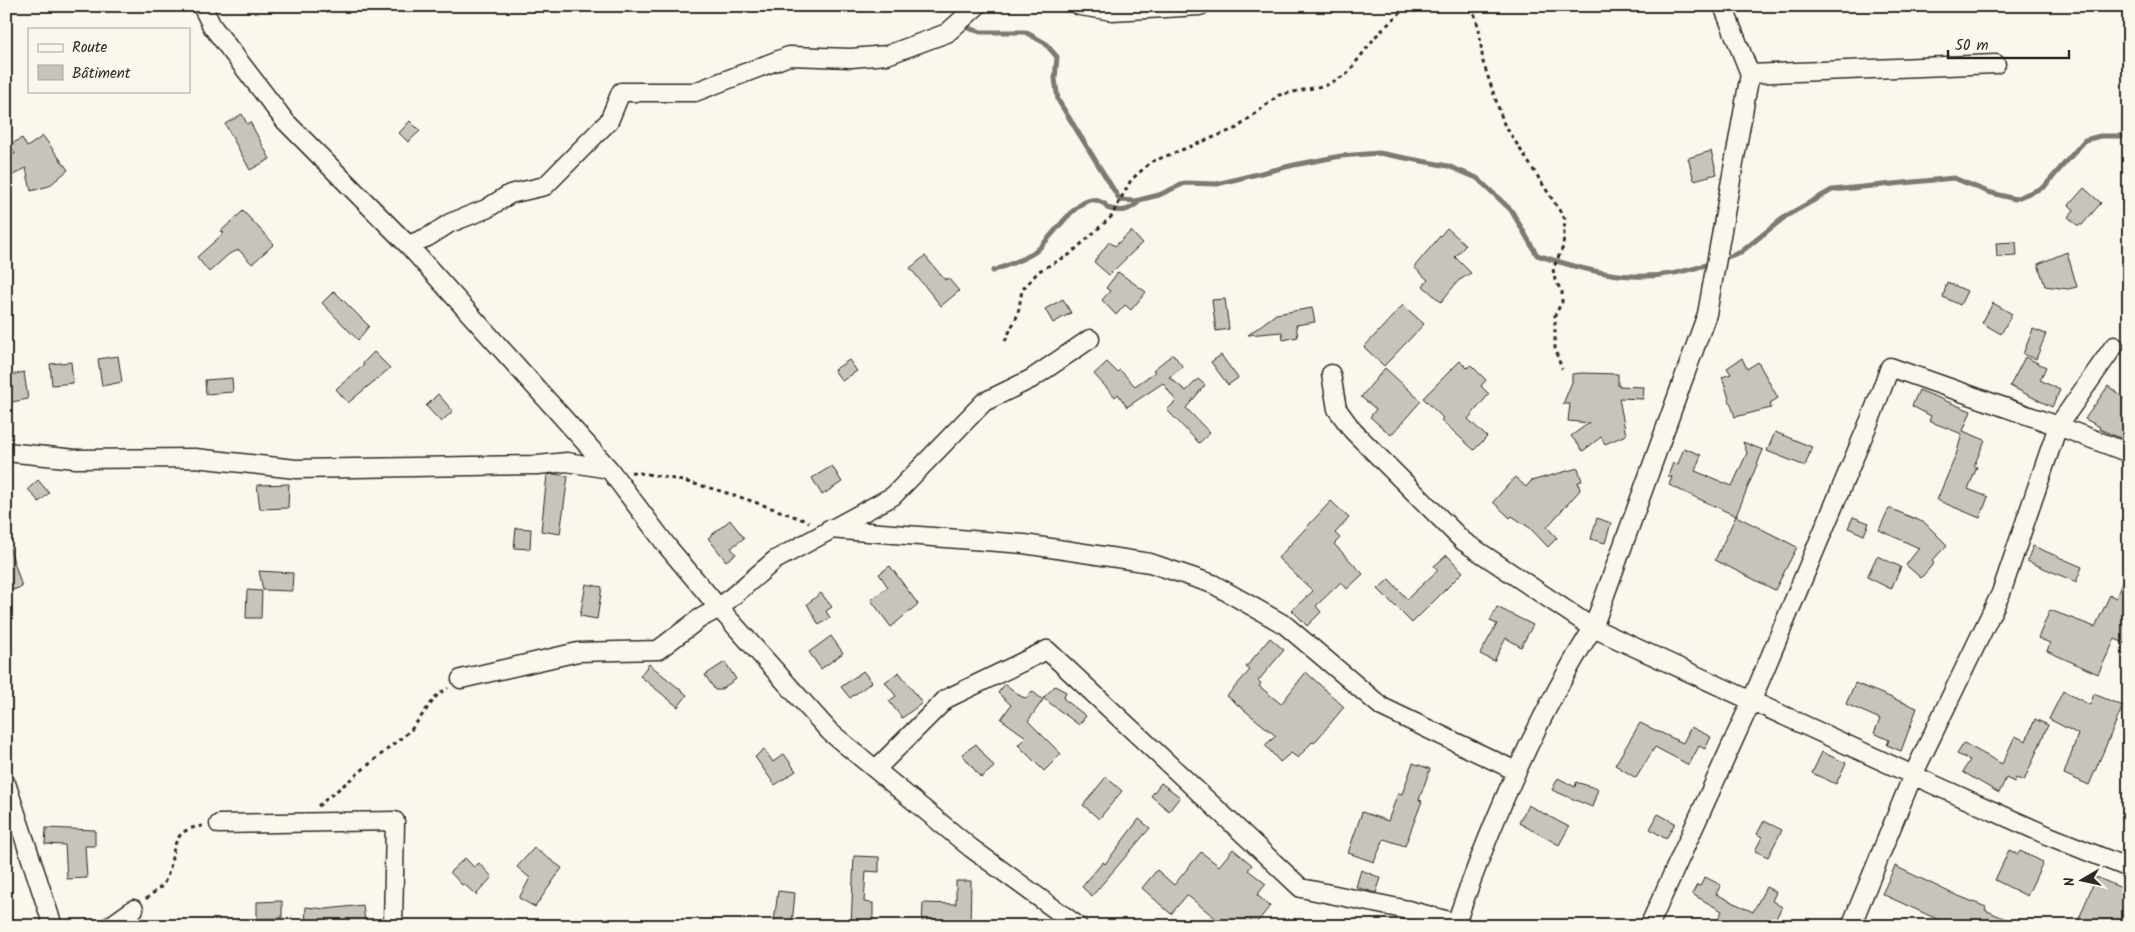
<svg xmlns="http://www.w3.org/2000/svg" width="2135" height="932" viewBox="0 0 2135 932" font-family="Kalam,sans-serif">
<rect width="100%" height="100%" fill="#fbf7ec"/>
<filter id="ink" filterUnits="userSpaceOnUse"><feTurbulence type="fractalNoise" baseFrequency=".02" numOctaves="2"/><feDisplacementMap in="SourceGraphic" scale="10" xChannelSelector="R" yChannelSelector="G"/><feConvolveMatrix kernelMatrix="1 2 1 2 8 2 1 2 1" color-interpolation-filters="sRGB"/></filter>
<g filter="url(#ink)">
<g fill="none" stroke-linecap="round" stroke-linejoin="round">
<path stroke="#7b7a75" stroke-width="5" d="M922,6H923
M959,6L958,15L968,28L981,32H1025L1045,43L1057,57L1055,79L1058,100L1120,200L1135,201L1159,195L1185,183L1217,184L1294,165L1341,156L1379,153L1448,166L1477,178L1511,210L1537,255C1600,275 1647,287 1711,263
M1719,260L1741,252L1786,216L1832,190L1954,178L1988,192L2015,199L2044,187L2085,140L2100,136H2129
M993,271C1008,264 1022,261 1035,252C1049,242 1077,196 1095,200C1098,200 1102,203 1105,204L1107,208C1123,213 1129,211 1141,200"/>
</g>
<path fill="#c7c4bc" stroke="#2b2b2b" d="M242,114L247,124L250,122L270,159L250,170L225,124Z
M410,121L420,131L408,142L399,133Z
M43,136L68,170L49,186L31,191L26,168L6,179V156L15,154L10,145L22,138L27,147Z
M1711,151L1717,174L1694,180L1688,158Z
M2084,188L2101,203L2082,225H2077L2068,217L2074,210L2069,205Z
M243,211L274,244L252,264L239,250L229,254L209,272L197,257L224,233L221,231Z
M1447,228L1466,245L1455,257L1471,273L1458,281L1441,302L1423,286L1428,280L1414,267Z
M1131,231L1142,243L1109,275L1094,262L1109,242L1115,246Z
M2016,242L2017,256L1997,257L1996,243Z
M2067,252L2077,287L2068,289L2045,286L2038,264Z
M925,256L945,280L948,278L959,291L941,306L910,268Z
M1118,272L1146,292L1131,310L1125,305L1116,315L1102,300L1110,291L1106,288Z
M1947,282L1967,291L1960,305L1943,297Z
M334,291L369,326L358,340L322,303Z
M1063,299L1071,313L1053,323L1045,309Z
M1225,299L1229,329L1216,331L1212,300Z
M1993,303L2012,314L2001,334L1982,323Z
M1403,305L1424,324L1384,366L1364,347Z
M1312,308L1315,322L1296,325L1298,337L1283,340L1282,332L1248,335L1276,314Z
M2033,329L2046,334L2036,359L2023,354Z
M374,352L390,368L348,403L336,389L364,365L363,363Z
M1173,354L1183,367L1169,377L1186,391L1198,379L1205,385L1186,408L1210,433L1199,443L1167,410L1176,401L1163,383L1127,407L1118,394L1115,397L1094,374L1107,362L1117,372L1120,370L1135,386L1155,372L1153,370Z
M1221,355L1238,378L1228,385L1211,362Z
M118,356L122,382L102,386L98,359Z
M2025,357L2046,367L2040,380L2060,390L2052,407L2010,386Z
M1742,358L1747,369L1758,362L1778,398L1770,403L1771,408L1735,417L1722,377L1731,374L1727,368Z
M849,360L857,371L842,381L834,370Z
M1460,361L1467,368L1471,365L1486,380L1481,386L1489,394L1468,419L1487,437L1474,450L1441,420L1443,418L1423,398Z
M71,362L73,383L52,385L50,364Z
M1385,368L1421,401L1391,435L1370,417L1376,409L1361,397Z
M24,372L28,399L6,403V376Z
M1582,373L1618,374V386L1644,387L1643,399L1619,398L1626,435L1605,444L1601,437L1583,451L1571,436L1589,423L1568,421L1570,404H1563L1572,382V374Z
M232,378L233,392L206,394L205,380Z
M2108,386L2129,402V432L2125,440L2099,429L2100,427L2085,419Z
M1919,390L1971,411L1963,431L1985,440L1974,466L1977,467L1968,489L1988,497L1980,518L1937,500L1956,455L1962,434L1929,421L1931,416L1912,406Z
M438,394L453,411L441,422L426,406Z
M1775,432L1812,447L1805,466L1767,451Z
M1743,442L1763,450L1736,516L1669,485L1672,477L1668,476L1673,463L1678,464L1684,448L1701,455L1695,471L1732,486L1747,453Z
M832,466L842,482L822,495L812,478Z
M1578,468L1582,481L1578,482L1580,490L1547,527L1557,538L1548,547L1530,528L1512,516L1510,518L1493,502L1515,477L1526,487L1531,481Z
M554,474L568,476L560,534L541,531L547,475Z
M38,480L49,493L39,502L28,489Z
M289,484L288,508L260,509L257,485Z
M1331,501L1349,518L1335,533L1340,538L1334,544L1363,574L1347,589L1341,582L1316,606L1321,612L1307,626L1292,610L1313,591L1278,558Z
M1889,508L1925,523L1947,545L1932,561L1934,563L1921,578L1906,565L1919,548L1879,530Z
M1736,516L1797,547L1775,590L1715,560Z
M1853,517L1869,523L1864,535L1848,528Z
M1597,518L1611,523L1605,543L1591,539Z
M730,520L744,538L731,548L736,554L726,561L708,538Z
M516,528L531,529L530,549L514,548Z
M9,546L22,587L6,592V547Z
M2033,546L2082,567L2076,582L2027,561Z
M1447,555L1463,572L1412,623L1378,589L1389,579L1407,599L1438,570L1434,566Z
M1877,556L1901,567L1891,589L1867,577Z
M890,566L918,604L891,627L871,600L888,587L879,574Z
M2128,567L2129,645L2115,639L2098,674L2047,651L2050,643L2038,638L2050,610L2095,627L2110,595L2116,598Z
M259,571L293,573L292,591L263,590Z
M586,584L602,587L597,619L580,616Z
M247,590L262,591L261,618H246Z
M821,593L832,607L826,611L830,618L819,625L807,604Z
M1497,607L1533,625L1521,647L1506,638L1494,661L1480,654L1497,624L1490,621Z
M831,636L843,653L821,669L809,652Z
M1270,638L1284,650L1258,681L1261,683L1259,686L1281,704L1306,672L1344,707L1314,743L1312,742L1298,758L1291,753L1280,762L1265,745L1276,736L1227,696L1250,670L1246,667Z
M725,662L736,679L720,690H715L705,675Z
M649,664L687,695L678,707L640,676Z
M863,671L872,682L850,698L841,687Z
M899,672L922,703L902,718L889,701L896,696L885,682Z
M1855,683L1917,708L1901,751L1887,745L1889,740L1874,733L1880,719L1846,704Z
M1005,684L1022,697L1027,698L1032,691L1043,700L1028,721L1061,754L1044,771L1018,745L1026,737L1001,719L1011,705L998,693Z
M1055,686L1066,692L1063,698L1086,716L1079,725L1043,698Z
M2063,691L2090,705L2094,694L2123,706L2089,785L2064,774L2078,734L2049,719Z
M2035,719L2048,725L2024,781L2016,778L2014,782L2006,778L1999,793L1963,772L1970,760L1957,754L1964,743L2002,764L2015,736L2026,741Z
M1640,723L1683,743L1691,727L1711,737L1705,749L1699,746L1689,765L1655,747L1636,778L1615,765Z
M976,744L994,767L981,778L962,754Z
M764,749L773,762L784,754L796,771L775,785L755,757Z
M1822,752L1846,763L1836,784L1812,773Z
M1413,763L1430,769L1419,800L1422,801L1405,846L1384,839L1374,862L1348,853L1362,812L1388,821L1398,793L1402,794Z
M1106,777L1122,791L1099,819L1083,805Z
M1558,778L1575,787L1576,782L1598,789L1592,807L1552,790Z
M1161,783L1180,797L1169,811L1151,796Z
M1528,805L1569,827L1559,845L1519,823Z
M1658,814L1675,823L1666,839L1650,829Z
M1139,819L1150,828L1092,896L1082,887L1103,862L1105,864Z
M1764,821L1782,830L1768,857L1755,851L1762,837L1757,834Z
M46,828L95,830V846H85L87,878L67,879L65,845L45,844Z
M534,848L562,868L535,907L519,898L530,878L517,867Z
M1233,849L1252,865L1248,870L1266,884L1257,895L1270,906L1254,926H1225L1187,895L1171,914L1142,888L1157,870L1174,885L1201,852L1219,866Z
M2009,850L2018,854L2020,851L2043,862L2027,896L1995,880Z
M854,856L879,857V872L866,871L864,902L873,903V926H851Z
M465,858L474,867L479,863L492,877L476,895L464,884L462,885L450,872Z
M1895,866L1951,893L1986,907L1985,910L2022,926H1958L1939,920L1882,894Z
M1361,870L1381,878L1376,893L1356,887Z
M1705,877L1721,885L1716,894L1753,912L1766,887L1776,892L1772,901L1782,907L1774,922L1782,926H1725L1717,922L1722,911L1692,894L1697,885L1700,886Z
M2096,877L2129,891V920L2126,926H2076Z
M956,881H971L970,926H922L923,903L956,904Z
M778,891L795,893L792,924L774,922Z
M282,901V918L257,919V902Z
M363,905L365,922L305,926L306,907L326,909Z"/>
<g fill="none" stroke-linecap="round" stroke-linejoin="round">
<g stroke="#2b2b2b" stroke-width="21">
<path id="minor" d="M202,6L212,26L285,121L408,245L609,469L667,546L719,608L830,732L971,848L1078,926
M1080,6L1112,11L1200,6
M1750,74L1996,64
M408,245L428,237L450,223L486,209L510,194L545,186L609,121L621,92H695L789,56L851,58L887,55L947,33L977,6
M1331,374L1337,409L1353,431L1463,541L1593,628L1939,787L2049,836L2129,868
M6,452L76,459L195,458L296,469L538,465L567,462L609,469
M829,529L1024,544L1150,563L1213,584L1285,625L1382,707L1516,771
M461,679L578,652L658,650L699,619L719,608L775,560L893,496L984,402L1031,379L1090,339
M876,769L946,699L1047,650L1301,888L1408,910L1456,923
M6,783L53,926
M219,824L395,821L393,926
M110,926L134,909
M1455,926C1491,823 1535,720 1593,628L1707,314L1750,74L1723,6
M1649,926L1751,702L1872,415L1890,367L2058,426L2129,453
M1851,926L1913,775L2001,593L2058,426L2114,346"/>
</g>
<path stroke="#2b2b2b" stroke-width="3" stroke-dasharray="4 4" stroke-linecap="butt" d="M1472,6L1479,29L1483,62L1504,124L1565,219L1563,247L1553,269L1555,280L1562,292V302L1555,315V350L1562,369
M1005,341L1018,314L1022,290L1039,271L1069,255L1111,217L1131,180L1151,162L1237,128L1279,95L1327,85L1347,74L1376,36L1407,6
M631,472C693,479 751,500 809,522
M318,806L411,730L438,694L448,688
M146,899C151,894 160,889 164,883C178,858 165,829 203,826"/>
<use href="#minor" stroke="#fbf7ec" stroke-width="18"/>
</g>
</g>
<rect width="2135" height="932" fill="none" stroke="#fbf7ec" stroke-width="25"/>
<rect x="12" y="12" width="2110" height="907" fill="none" stroke="#2b2b2b" stroke-width="2" filter="url(#ink)"/>
<rect x="28" y="28" width="162" height="65" fill="#fbf7ec" stroke="#a8a59f"/>
<rect x="38" y="44" width="25" height="8" fill="#fbf7ec" stroke="#a8a59f"/>
<text x="72" y="52" font-size="15" fill="#2b2b2b">Route</text>
<rect x="38" y="65" width="25" height="15" fill="#c7c4bc" stroke="#a8a59f"/>
<text x="72" y="78" font-size="15" fill="#2b2b2b">Bâtiment</text>
<g transform="translate(2082 880) rotate(261)" stroke="#fbf7ec" stroke-width="4" paint-order="stroke">
<path d="M0-4L9 19L0 12L-9 19Z" fill="#2b2b2b"/>
<text y="-8" font-size="14" font-weight="bold" text-anchor="middle" fill="#2b2b2b">N</text>
</g>
<path d="M1948 50v8h121v-8" fill="none" stroke="#2b2b2b" stroke-width="2.5"/>
<text x="1955" y="50" font-size="15" fill="#2b2b2b" stroke="#fbf7ec" stroke-width="4" paint-order="stroke">50 m</text>
</svg>
